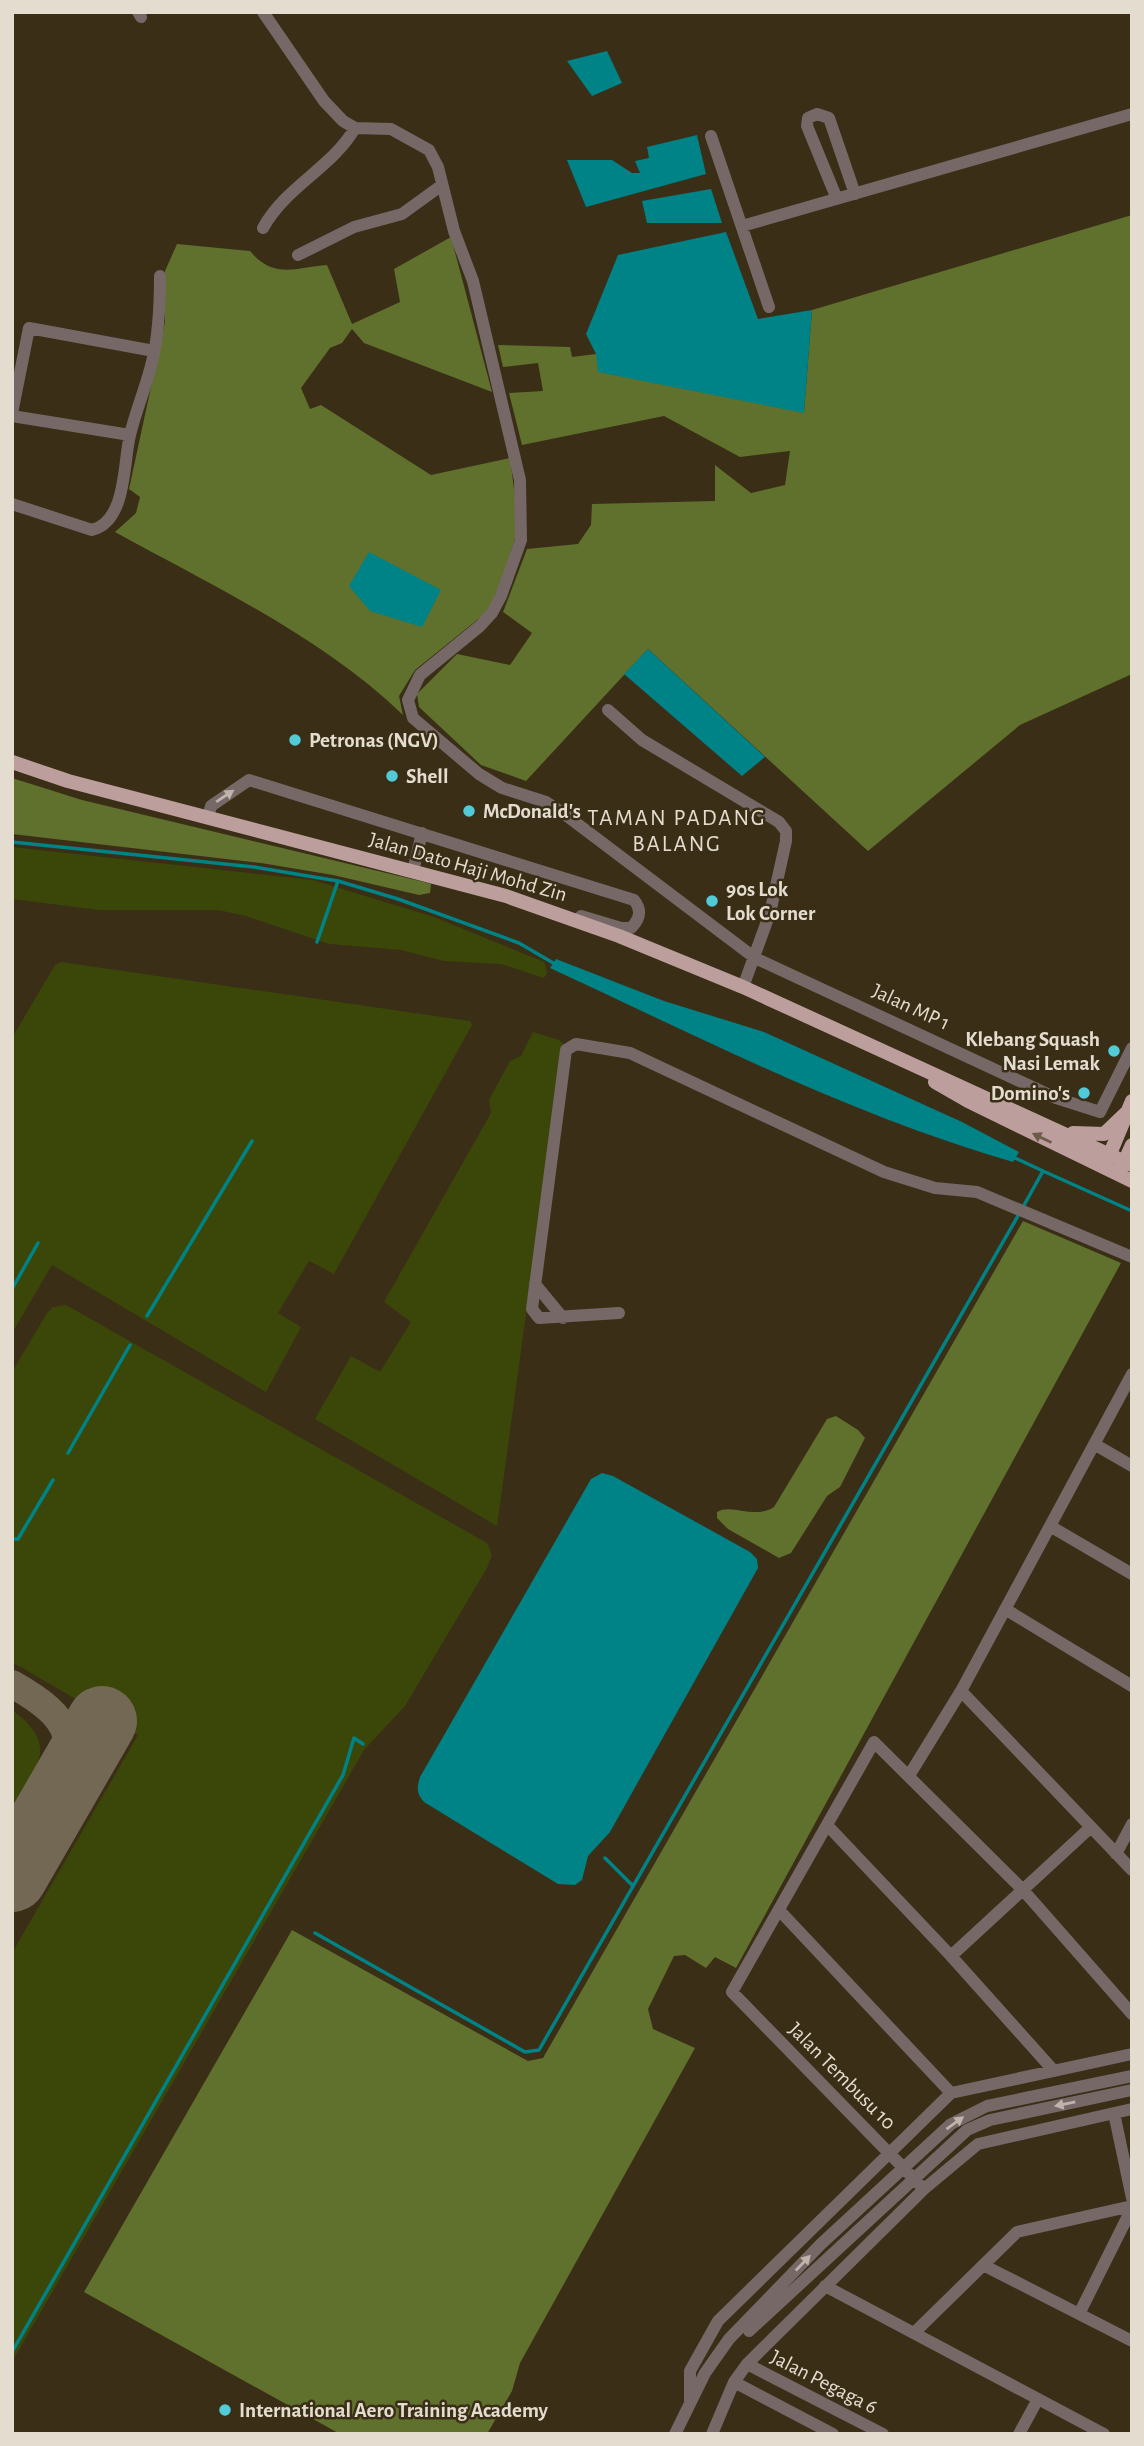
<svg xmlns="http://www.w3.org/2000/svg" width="1144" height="2446" viewBox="0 0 1144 2446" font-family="'Alegreya Sans',sans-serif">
<rect width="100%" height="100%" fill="#3a2e17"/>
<path fill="#3a4709" d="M12,847L313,880L434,917L544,962L547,973L544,978L501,964L444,961L401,950L329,944L246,916L218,910H99L12,899Z
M61,962L470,1021L472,1025L334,1274L309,1261L278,1313L301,1327L266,1392L52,1265L12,1333V1038L55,965Z
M533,1032L559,1040L563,1044L497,1526L315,1419L351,1356L380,1372L411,1322L384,1302L491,1113L489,1100L510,1061L521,1056Z
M66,1305L487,1543L492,1555L487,1568L405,1706L364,1750L12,2362V1953L138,1735L12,1662V1372L47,1313L53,1307Z
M12,1710C61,1746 36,1766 12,1808Z"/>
<path fill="#60702d" d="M1132,215V674L1020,725L868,851L648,649L526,781L481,765L419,707L417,694L457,654L510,665L532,633L503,612L527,549L578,544L591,525L592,504L715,501V465L751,493L785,485L790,451L740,457L664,416L522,445L509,393L543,391L538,363L503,367L498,345L570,347L572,357L596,354L804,412L812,310Z
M451,237L492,392L364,343L352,329L342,343L330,348L301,388L310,409L321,405L431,475L510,458L518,520L515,539L498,589L487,612L415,670L399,696L403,715C322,637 213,586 115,532L136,513L140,497L129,489L165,322V271L177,244L250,251C273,279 294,268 327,265L352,324L400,302L394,269Z
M12,778L82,800L424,882L431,884L430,893L419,895L333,875L261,863L12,834Z
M1023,1221L1121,1263L736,1968L715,1957L706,1968L685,1955L674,1956L648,2009L653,2029L695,2048L520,2363L512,2391L487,2434H340L84,2292L292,1930L528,2061L543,2058Z
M836,1416L858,1430L865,1438L840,1487L827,1496L791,1553L779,1558L728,1529L717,1518V1512C732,1503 754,1520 774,1507L827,1419Z"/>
<path fill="#008386" d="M607,51L622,83L592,96L567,61Z
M697,135L706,174L586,207L567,160H612L632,173H640L635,161L649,158L647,147Z
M711,189L722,223H647L642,201Z
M726,232L758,319L812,310L804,413L598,372L596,354L586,334L618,255Z
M369,552L441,590L422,627L370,611L349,586Z
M648,649L765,757L742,776L624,674Z
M556,959L664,1001L764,1032L962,1122L1019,1152L1013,1162C853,1116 701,1038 550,968Z
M602,1473L613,1476L750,1552L757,1559L758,1568L610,1832L588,1856L582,1880L575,1885L558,1884L424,1802C416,1793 417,1788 420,1777L591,1479Z"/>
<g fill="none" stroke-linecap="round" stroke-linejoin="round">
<path stroke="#008386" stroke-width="3.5" d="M12,842L254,867L338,881L398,899L519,943L555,964
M317,942L338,881
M1013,1157L1043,1171
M1023,1207L1043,1171L1132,1211
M12,1289L38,1243
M147,1316L252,1141
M68,1453L130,1345
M12,1539H18L53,1480
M605,1858L633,1886
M315,1933L525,2052L539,2050L1019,1214
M12,2352L343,1775L354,1738L363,1744"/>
<path stroke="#736854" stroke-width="28" d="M12,1684C76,1720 79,1742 52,1807"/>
<path stroke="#736854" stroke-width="70" d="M12,1877L102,1721"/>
<path stroke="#766867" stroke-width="12" d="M138,12L141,17
M263,12L324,101L343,121L355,128L391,129L429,150L438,167L454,231L473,281L520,480L521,540L501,596L492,613L480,626L420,675L408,700L413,718L479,774L502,788L546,802L563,813L755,958L1056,1098L1100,1112L1132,1048
M711,136L769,307
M837,199L807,126L808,118L817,114L829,118L855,194
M742,226L1132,114
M263,228C286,186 332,168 355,128
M298,255L354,227L402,214L442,185
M12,413L29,328L154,351
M12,416L130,435
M12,504L92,530C127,521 123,463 130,435C136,410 146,387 152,362C159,334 160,306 160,276
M608,710L642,740L779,822L786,831V841L770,913L743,987
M208,817L211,806L249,780L634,900C642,910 640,919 631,928H621L581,916
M413,871L422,833
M535,1284L563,1318
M619,1313L539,1318L532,1309L566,1050L576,1044L630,1053L884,1172L935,1188L977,1192L1132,1257
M1094,1444L1132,1466
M1050,1526L1132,1574
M1005,1609L1132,1686
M961,1691L1132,1870
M910,1774L961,1691L1132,1374
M827,1825L951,1956L1054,2071
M1116,1854L1132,1824
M779,1910L951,2093
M951,1956L1091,1827
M1114,2113L1132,2198
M924,2189L732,1992L874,1742L1023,1890L1132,2014
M983,2265L1132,2341
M825,2286L1104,2434
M1079,2314L1132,2208
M749,2331L967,2130L990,2120L1132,2090
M914,2333L1017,2232L1132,2206
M747,2364L883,2434
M734,2382L833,2434
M690,2401V2371L718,2321L951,2093L1132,2054
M675,2434L705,2373L729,2339L821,2244L951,2124L987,2106L1132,2076
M712,2434L734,2382L747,2364L924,2189L978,2144L1132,2109
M1019,2434L1038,2399"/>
<path stroke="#bc9f9c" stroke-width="14" d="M12,762L68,781L506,896L619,936L743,987L1132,1165
M935,1082L968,1101L1132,1181
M1073,1133L1104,1134L1127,1112
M1107,1161L1132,1101
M1122,1167L1132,1145"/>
</g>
<defs><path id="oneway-solid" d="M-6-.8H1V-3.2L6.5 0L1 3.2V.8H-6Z" transform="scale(1.75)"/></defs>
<g fill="#beb4ab">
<use href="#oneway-solid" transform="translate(225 796) rotate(-34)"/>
<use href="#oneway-solid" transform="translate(1065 2104) rotate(168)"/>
<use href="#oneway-solid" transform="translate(955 2123) rotate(-36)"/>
<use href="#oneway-solid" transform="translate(803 2263) rotate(-46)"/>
</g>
<use fill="#6e5b4c" href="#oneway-solid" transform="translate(1042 1138) rotate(-154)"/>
<g fill="#52cbd8" stroke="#3a2e17" stroke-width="2.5">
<circle cx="295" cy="740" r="7"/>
<circle cx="392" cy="776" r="7"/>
<circle cx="469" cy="811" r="7"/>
<circle cx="712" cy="901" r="7"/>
<circle cx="1114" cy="1051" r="7"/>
<circle cx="1084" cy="1093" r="7"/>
<circle cx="225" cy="2410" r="7"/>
</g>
<g text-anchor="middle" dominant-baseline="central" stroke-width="5" stroke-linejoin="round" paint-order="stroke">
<g font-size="21" font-weight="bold" fill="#e4ddcf" stroke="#3a2e17" text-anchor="start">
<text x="309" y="740">Petronas (NGV)</text>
<text x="406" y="776">Shell</text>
<text x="483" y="811">McDonald's</text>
<text x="726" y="889">90s Lok<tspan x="726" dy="24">Lok Corner</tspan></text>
<text x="1100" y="1039" text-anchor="end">Klebang Squash<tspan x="1100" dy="24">Nasi Lemak</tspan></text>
<text x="1070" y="1093" text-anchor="end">Domino's</text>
<text x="239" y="2410">International Aero Training Academy</text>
</g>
<g font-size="21" fill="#e4ddcf" stroke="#3a2e17">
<text transform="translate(468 867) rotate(16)">Jalan Dato Haji Mohd Zin</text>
<text transform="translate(911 1007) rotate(25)">Jalan MP 1</text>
<text transform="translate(842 2076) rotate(45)">Jalan Tembusu 10</text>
<text transform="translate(824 2382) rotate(27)">Jalan Pegaga 6</text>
</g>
<g font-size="23" letter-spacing="2" fill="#e4ddcf" stroke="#3a2e17">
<text x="677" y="818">TAMAN PADANG<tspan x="677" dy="26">BALANG</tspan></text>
</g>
</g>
<rect width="1144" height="2446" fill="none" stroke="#e4ddcf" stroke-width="28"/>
</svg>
